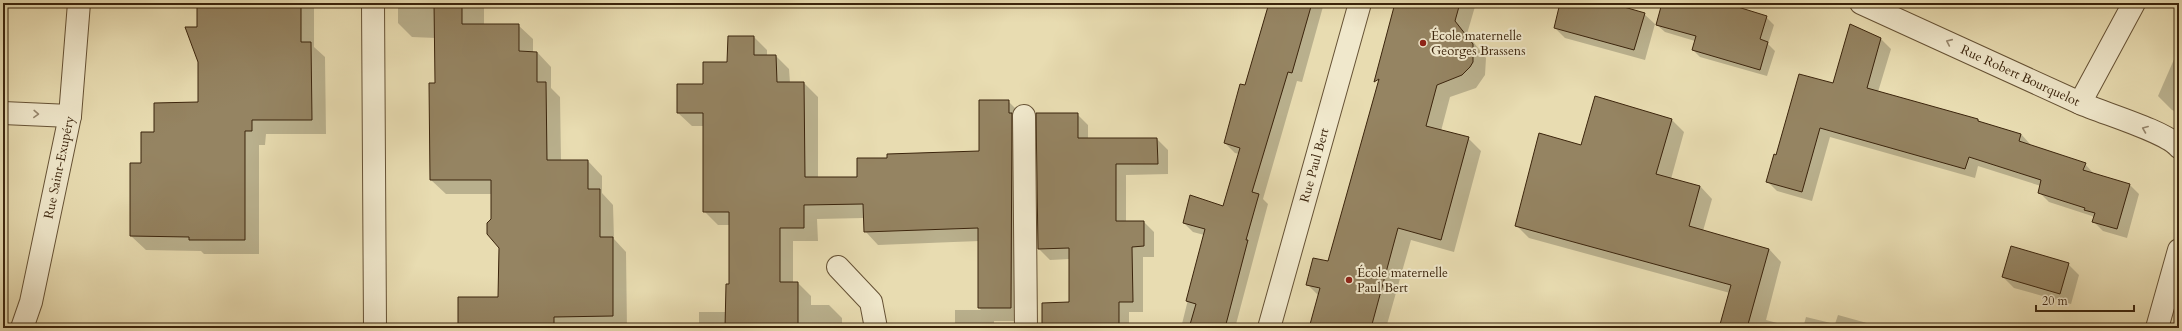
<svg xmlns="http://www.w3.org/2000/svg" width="2182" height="331" viewBox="0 0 2182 331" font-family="Cardo,serif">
<rect width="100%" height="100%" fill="#e8dcb1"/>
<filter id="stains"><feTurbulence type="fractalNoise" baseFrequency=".005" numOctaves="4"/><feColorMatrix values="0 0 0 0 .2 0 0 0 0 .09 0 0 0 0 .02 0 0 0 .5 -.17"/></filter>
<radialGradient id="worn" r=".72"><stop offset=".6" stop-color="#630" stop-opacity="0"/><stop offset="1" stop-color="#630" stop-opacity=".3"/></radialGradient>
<path fill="#0003" d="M198,3H314V47L325,57L326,134H266L265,145H259V254H204L201,251L146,250L131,236L142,164L155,133L199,103Z
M398,3H484V25H518L533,39V52H537L551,67V88L560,97L561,161H588L602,176V193L613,205L614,239L626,252L627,328H447L459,327L499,298L500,247L492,219V194H446L431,180L436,84V38L412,37L398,23Z
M1269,3H1324L1302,82L1297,81L1263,199L1268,204L1235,328H1181L1204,235L1193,232L1184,223L1224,207L1239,154L1235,153L1225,143L1245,86Z
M1407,3H1476L1467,34L1486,58L1485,75L1476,88L1450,97L1441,131L1468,138L1481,151L1454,252L1411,240L1386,328H1310L1319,296L1307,284L1328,262Z
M1561,3H1607L1644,14L1655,24L1645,60L1565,38L1555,28Z
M1663,3H1721L1766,17L1774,25L1768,44L1775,51L1767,76L1700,57L1693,50L1695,41L1665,32L1657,25Z
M1851,26L1881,39L1891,49L1878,92L1978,120L1981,123L2021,134L2030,144V146L2085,164L2094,174L2130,185L2139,194L2127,238L2103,231L2093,221L2094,218L2092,216L2049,202L2039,192L2041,186L1978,166L1975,178L1830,137L1812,201L1777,191L1767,181L1777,156L1834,84Z
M754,37L767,50V56H776L789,69L790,83H804L818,97V178H858L888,159L980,152L1008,101L1022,115L1024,321H994V328H955V310H981L979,308V241L878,245L865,231L864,218L817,219L818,241H793V283H798L811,296V305H829L842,318V328H699V312H726L730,285V225H718L704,211V126H692L678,113Z
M2179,48V113L2172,110L2158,96Z
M1077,114L1088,125V139H1157L1168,150V174L1126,175V222H1144L1154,232V257H1143V312H1129V328H1043L1070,303V259L1050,260L1039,249Z
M1671,119L1684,132L1671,179L1700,186L1712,199L1703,231L1769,249L1781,262L1766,320L1795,328H1720L1730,293L1529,238L1516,225L1582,146Z
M2068,264L2079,275L2071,304L2014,288L2003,277Z
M1838,315L1885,328H1803L1806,317L1835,324Z"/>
<path fill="#958462" stroke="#3b240c" d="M197,3H301V42H311L312,120H252V131H245V240H189V237L130,236V163H141V132H154V103L198,102V62L185,27H197Z
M434,3H462V24H519V51L537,52V82H546L547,160H588V189H600V237H613V316L554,317V328H458V297H498L499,248L487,234V223L491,219V180H430L429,83H435Z
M1269,3H1312L1292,73L1288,72L1252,192L1259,194L1246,240H1248L1225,328H1189L1196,304L1186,301L1205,229L1183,223L1190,195L1223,206L1240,148L1224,143L1240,84L1245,85Z
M1395,3H1460L1455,21L1473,44V62L1470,67L1462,75L1437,85L1426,126L1469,137L1441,240L1398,228L1371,328H1309L1320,288L1306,285L1313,258L1328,261L1379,79L1374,82Z
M1560,3H1610L1645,13L1634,50L1554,28Z
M1662,3H1725L1767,16L1760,39L1768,42L1760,70L1692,50L1696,36L1656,25Z
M1850,24L1881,38L1867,88L1978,119V121L2021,134L2019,141L2086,163L2083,170L2130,184L2117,229L2092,222L2095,213L2084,210L2085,208L2038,193L2041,180L1969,157L1965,169L1820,128L1802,192L1766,182L1774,154L1776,155L1799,74L1833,83Z
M728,36H754V55H776L777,82H804L805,177H857V158H887V154L979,151V100H1009V113H1012L1011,308H978V228L864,232L863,204L804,205V228H780V282H798V328H725L726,284H729V212H703V113H677V84H703V62H727Z
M1595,96L1672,119L1656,174L1700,186L1689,226L1769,249L1747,328H1719L1731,285L1515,226L1539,133L1581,145Z
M1036,113H1078V138H1157L1158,164H1116V221H1144V246L1132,247L1133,302H1119V328H1042V303L1069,302V248L1038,249Z
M2011,246L2069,263L2060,294L2002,277Z"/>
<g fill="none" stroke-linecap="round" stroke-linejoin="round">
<g stroke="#665235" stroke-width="24">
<path id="pedestrian" d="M373,3L375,328"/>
</g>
<g stroke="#665235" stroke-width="24">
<g id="minor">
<path id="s1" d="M1861,3C1934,36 2007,70 2080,103C2102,113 2165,131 2179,147"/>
<path d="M2080,103L2134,3"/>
<path d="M3,113L70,116"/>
<path d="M1024,116L1026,328"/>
<path d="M838,267L871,302L876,328"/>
<path id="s2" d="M22,328L31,302L70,116L79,3"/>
<path id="s3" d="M1269,328L1360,3"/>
<path d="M2157,328L2179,250"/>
</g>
</g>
<use href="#pedestrian" stroke="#f0e8cc" stroke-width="22"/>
<use href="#minor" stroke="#f0e8cc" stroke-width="22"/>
</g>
<defs><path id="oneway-chevron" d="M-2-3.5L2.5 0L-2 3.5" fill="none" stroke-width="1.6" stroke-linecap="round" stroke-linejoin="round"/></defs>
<g stroke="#96866c">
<use href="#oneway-chevron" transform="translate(1949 42) rotate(-156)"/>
<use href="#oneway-chevron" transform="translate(36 114) rotate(2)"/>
<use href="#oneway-chevron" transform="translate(2145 129) rotate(-158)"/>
</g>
<g fill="#8f2418" stroke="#f0e8cc" stroke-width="1.5">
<circle cx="1423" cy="43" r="4"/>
<circle cx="1349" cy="280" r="4"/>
</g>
<g text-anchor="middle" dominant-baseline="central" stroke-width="4" stroke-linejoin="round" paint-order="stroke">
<g font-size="13" fill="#3b240c" stroke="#f0e8cc" text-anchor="start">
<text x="1431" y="36">École maternelle<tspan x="1431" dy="15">Georges Brassens</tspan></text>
<text x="1357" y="273">École maternelle<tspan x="1357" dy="15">Paul Bert</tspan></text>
</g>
<g font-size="13" fill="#3b240c" stroke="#f0e8cc">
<text stroke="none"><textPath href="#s1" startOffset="175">Rue Robert Bourquelot</textPath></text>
<text stroke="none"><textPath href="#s3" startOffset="169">Rue Paul Bert</textPath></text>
<text stroke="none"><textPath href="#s2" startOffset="165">Rue Saint-Exupéry</textPath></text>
</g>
</g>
<rect width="2182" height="331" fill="none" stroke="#e8dcb1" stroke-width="16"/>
<rect x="4" y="4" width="2174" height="323" fill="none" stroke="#3b240c" stroke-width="2"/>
<rect x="8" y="8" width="2166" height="315" fill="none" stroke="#3b240c"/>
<path d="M2036 305v6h98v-6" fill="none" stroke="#3b240c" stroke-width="2"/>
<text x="2042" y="305" font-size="12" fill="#3b240c" stroke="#f0e8cc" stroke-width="3" paint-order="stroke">20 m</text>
<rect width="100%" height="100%" filter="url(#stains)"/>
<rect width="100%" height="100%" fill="url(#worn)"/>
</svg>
